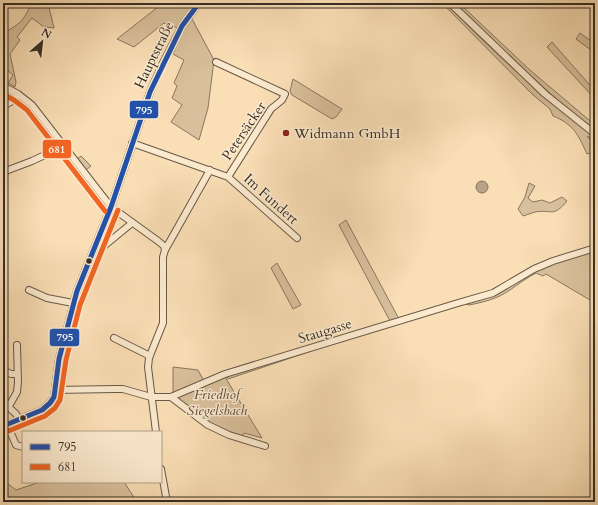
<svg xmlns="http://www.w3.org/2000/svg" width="598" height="505" viewBox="0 0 598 505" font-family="Cardo,serif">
<rect width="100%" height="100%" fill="#fadeb5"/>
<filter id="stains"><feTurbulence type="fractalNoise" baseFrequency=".005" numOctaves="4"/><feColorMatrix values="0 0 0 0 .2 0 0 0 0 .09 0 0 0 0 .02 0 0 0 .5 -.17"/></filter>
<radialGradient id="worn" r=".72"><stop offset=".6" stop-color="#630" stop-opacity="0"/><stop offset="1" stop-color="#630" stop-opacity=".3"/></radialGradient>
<path fill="#d9c09c" stroke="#887760" d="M31,3H48L54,28L44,27L32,18L17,37L20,40L10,54L16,82L15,87L8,83L13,75L3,67V63L5,60L3,55V33C19,25 25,20 31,3Z
M163,3H195L178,28L164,23L134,47L117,39Z
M442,3H446C492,51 542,97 595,137V141L587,136L592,142L595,152L587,154C578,134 573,124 553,116L550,109L532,94Z
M453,3H459L531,71L595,125V131C545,91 499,47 453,3Z
M191,17L214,60L208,108L199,140L171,122L182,105L172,98L177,86L174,83L184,60L173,54L182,32Z
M580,33L595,44V53L576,39Z
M552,42L595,91V99L547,47Z
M293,79L342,109L336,117L332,119L292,95L290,91Z
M81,156L91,166L86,170L77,159Z
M529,183L535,186L528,198L533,202L542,200L550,203L562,197L567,201C553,218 552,209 535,212C531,213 527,215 523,216L518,209L525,197Z
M346,220L399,319L390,321L339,225Z
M595,250V303L546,274L543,276L536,273C526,278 519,284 510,290C497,299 484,302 469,305L465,304L479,300L537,269Z
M277,263L301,305L293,309L271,268Z
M323,347L228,379L226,375Z
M173,367L198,370L204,381L173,393Z
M225,377L262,438L244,433L242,437L209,423L176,397Z
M3,480L16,490L40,482H124L137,502H6L3,497Z"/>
<path fill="#b8a284" stroke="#84745e" d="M476 187a6 6 0 1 1 12 0a6 6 0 1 1-12 0Z"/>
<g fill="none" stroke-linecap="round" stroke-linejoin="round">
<g stroke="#685a48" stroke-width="8">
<path id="minor" d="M450,3L545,94L595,134
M3,6L5,3
M3,86L18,94L32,105L111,207L158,241L164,246L165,250
M3,106L14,100L18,94
M132,143L228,177L271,109L282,100L285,94L216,62
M3,172L32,161L64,146
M228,177L297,238
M104,246L132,223
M29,290L47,298L73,303
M114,338L150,356
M3,370L11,374H17
M55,390L114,389H123L151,397H171L225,374L458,303L493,293L534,269L553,261L595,248
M171,397L208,425L229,435L265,446
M3,402L16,414L19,419
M9,406L17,392L18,382L17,345
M7,424L16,445L23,447
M156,432L148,367L149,358L163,323V257L165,250L210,170
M161,469L167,502"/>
</g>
<g stroke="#372e24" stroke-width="8">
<path id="major" d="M3,426L42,410L50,403L54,397L59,359L77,291L111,207L150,92L162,65L182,26L199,3"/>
</g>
<use href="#minor" stroke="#fceacf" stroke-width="6"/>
<use href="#major" stroke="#fadeb5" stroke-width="7"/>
<g stroke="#fceacf" stroke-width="8">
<path id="bus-1" d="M3,426L42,410L50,403L54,397L59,359L77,291L111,207L150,92L182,26L199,3"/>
</g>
<g stroke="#fceacf" stroke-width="8">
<path id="bus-2" d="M3,94L14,100L27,110L105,211
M6,432L45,416L55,408L60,400L66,360L80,305L118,210"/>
</g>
<use href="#bus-1" stroke="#2251aa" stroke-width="5"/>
<use href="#bus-2" stroke="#f26522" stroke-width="5"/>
</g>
<circle fill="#8f2418" stroke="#fceacf" stroke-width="1.5" cx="286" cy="133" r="4"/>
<g fill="#372e24" stroke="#fceacf" stroke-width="1.5">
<circle cx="89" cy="261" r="3.5"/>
<circle cx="23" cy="418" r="3.5"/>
</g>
<g text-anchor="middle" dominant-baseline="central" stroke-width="3" stroke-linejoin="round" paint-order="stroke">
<g font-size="14" fill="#372e24" stroke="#fceacf">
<text transform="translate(154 55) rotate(-64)">Hauptstraße</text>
<text transform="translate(244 131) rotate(-56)">Petersäcker</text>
<text transform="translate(271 199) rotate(42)">Im Fundert</text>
<text transform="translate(325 331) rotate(-17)">Staugasse</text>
</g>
<g font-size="14" fill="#372e24" stroke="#fceacf" text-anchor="start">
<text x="294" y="133">Widmann GmbH</text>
</g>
<g font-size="14" font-style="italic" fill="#574b3c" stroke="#fceacf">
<text x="217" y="394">Friedhof<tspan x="217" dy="16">Siegelsbach</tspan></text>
</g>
</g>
<g stroke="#fceacf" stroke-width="1.5">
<rect x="129" y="100" width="30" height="19" rx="4" fill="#2251aa"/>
<rect x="42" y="139" width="30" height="20" rx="4" fill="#f26522"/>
<rect x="49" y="328" width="31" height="19" rx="4" fill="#2251aa"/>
</g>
<g font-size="11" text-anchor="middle" font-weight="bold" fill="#fff">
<text x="144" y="114">795</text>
<text x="57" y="153">681</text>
<text x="65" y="341">795</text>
</g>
<rect width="598" height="505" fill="none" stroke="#fadeb5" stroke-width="16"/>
<rect x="4" y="4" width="590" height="497" fill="none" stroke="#372e24" stroke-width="2"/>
<rect x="8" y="8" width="582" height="489" fill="none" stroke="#372e24"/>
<rect x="22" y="431" width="140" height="52" fill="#fceacf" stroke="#ad9f8b"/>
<rect x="30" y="444" width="20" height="6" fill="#2251aa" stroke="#ad9f8b"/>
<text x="58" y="451" font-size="12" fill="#372e24">795</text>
<rect x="30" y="464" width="20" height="6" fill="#f26522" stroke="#ad9f8b"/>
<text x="58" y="471" font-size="12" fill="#372e24">681</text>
<g transform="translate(42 42) rotate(28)" stroke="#fceacf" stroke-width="3" paint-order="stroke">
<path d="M0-3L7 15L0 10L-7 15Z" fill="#372e24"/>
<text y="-6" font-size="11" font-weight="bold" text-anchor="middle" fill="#372e24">N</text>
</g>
<rect width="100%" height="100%" filter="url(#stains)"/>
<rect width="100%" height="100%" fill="url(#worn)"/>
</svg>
